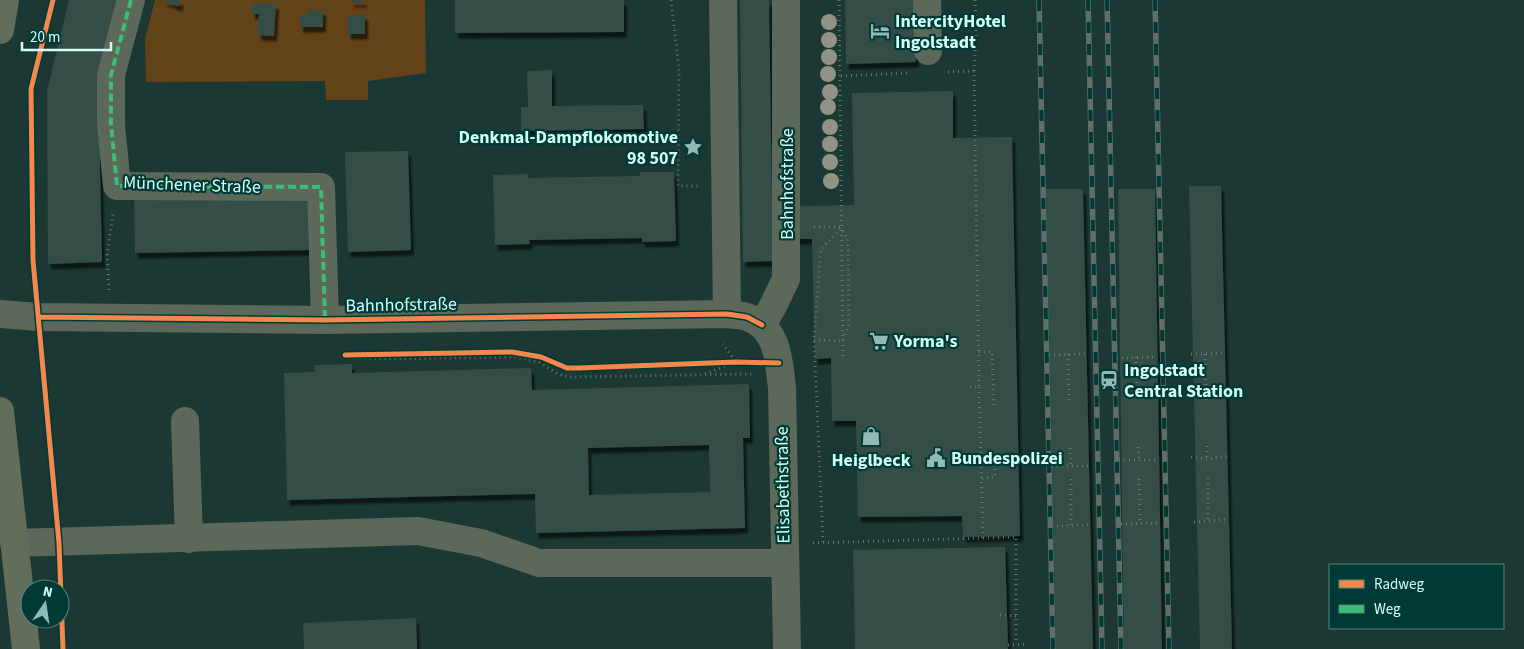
<svg xmlns="http://www.w3.org/2000/svg" width="1524" height="649" viewBox="0 0 1524 649" font-family="'Source Sans 3',sans-serif">
<defs>
<filter id="shadow"><feDropShadow dx="3" dy="5.5" stdDeviation="1" flood-color="#0009"/></filter>
</defs>
<rect width="100%" height="100%" fill="#1b3835"/>
<path fill="#634318" d="M155,0H425L426,73L368,81V100H326L325,81L146,82L145,39Z"/>
<path fill="#354d47" fill-rule="evenodd" filter="url(#shadow)" d="M69,0H118L98,74L102,262L48,264L47,91Z
M162,0H181L179,6Z
M351,0H364V2H351Z
M455,0H624V32L455,33Z
M740,0H769L772,207L854,205L852,93L953,91V138L1012,137L1020,536L963,537L962,516L858,517L856,421H832L831,358L815,359L812,239H774L773,261L743,262Z
M845,0H915L916,62L846,64Z
M252,3L276,4L274,36L258,35L259,14H252Z
M308,10H323V27H300V15H308Z
M348,15H365V34H348Z
M552,70V106L643,105L644,129L521,131V107H528L527,71Z
M408,151L411,250L348,252L345,152Z
M640,172H674L676,241L642,242V238L529,240L530,244L495,245L493,175L528,174V178L640,176Z
M1189,186H1221L1232,649H1200Z
M1046,189H1083L1093,649H1056Z
M1118,189H1155L1162,649H1124Z
M310,195L311,250L135,253L134,198Z
M352,364V373L531,368L532,390L749,384L750,438H743L745,528L536,533L535,494L287,500L284,373L315,372V365ZM709,445L710,492L589,495L588,448Z
M1005,547L1008,649H855L853,550Z
M416,618L417,649H304L303,623Z"/>
<g fill="none" stroke-linecap="round" stroke-linejoin="round">
<path stroke="#66736a" stroke-width="3" stroke-dasharray="1 4" stroke-linecap="butt" d="M671,0L679,68L678,186H698
M839,0L843,358
M974,71L976,32L975,0
M948,72L974,71L979,387H970
M841,76L909,73
M814,227H840
M109,290L107,255L113,214
M814,340L842,341L849,326L848,239L841,228
M979,352H992L994,406
M1068,354L1069,404
M1191,354L1225,353
M1205,354L1206,401
M345,355L373,359L515,357L539,362L558,374L569,377L752,374
M1049,355L1087,354
M1136,357L1137,402
M1117,358L1156,357
M705,374L736,362L723,344
M979,387L983,539
M1207,446V459
M1138,447L1139,460
M1070,448L1071,466
M1191,457L1207,459L1228,456
M1119,460H1159
M1052,466H1089
M982,478L995,477V450
M1208,478V521
M1071,479V526
M1139,479L1140,524
M1194,522L1229,519
M1121,524L1160,523
M1052,526L1090,525
M823,542L814,340L821,249L841,228
M813,543L1016,537V644
M1000,615L1016,616
M1008,645L1028,644"/>
<path stroke="#5c685a" stroke-width="28" d="M131,0L111,75V125L117,186L321,187L325,320
M723,0L727,314
M927,0L928,51
M0,314L39,317L325,320L727,314C734,315 741,315 747,317C778,327 779,361 782,388L787,649
M762,325L773,306L786,279V0
M185,421L189,539
M14,543L418,531L481,543L539,563H785"/>
<path stroke="#626e59" stroke-width="28" d="M0,30L5,0
M0,411L26,649"/>
<g stroke="#5e6f68" stroke-width="5.5">
<path id="rail" d="M1039,0L1053,649
M1088,0L1102,649
M1107,0L1121,649
M1155,0L1169,649"/>
</g>
<use href="#rail" stroke="#003a35" stroke-width="4" stroke-dasharray="11" stroke-linecap="butt"/>
<path stroke="#3abd76" stroke-width="4" stroke-dasharray="8 4" stroke-linecap="butt" d="M131,0L111,75V125L117,186L321,187L325,320"/>
<g stroke="#003a35" stroke-width="8">
<path id="cycleway" d="M53,0L31,89L33,260L59,543L63,649
M39,317L325,320L727,314L747,317L762,325
M345,355L512,352L541,357L567,368H579L736,362L779,363"/>
</g>
<use href="#cycleway" stroke="#f5874c" stroke-width="5"/>
</g>
<g fill="#929386">
<circle cx="829" cy="22" r="8"/>
<circle cx="829" cy="40" r="8"/>
<circle cx="829" cy="57" r="8"/>
<circle cx="828" cy="74" r="8"/>
<circle cx="830" cy="92" r="8"/>
<circle cx="828" cy="107" r="8"/>
<circle cx="830" cy="127" r="8"/>
<circle cx="830" cy="144" r="8"/>
<circle cx="830" cy="162" r="8"/>
<circle cx="831" cy="181" r="8"/>
</g>
<defs>
<g id="hotel-bare" transform="scale(1.5)"><path d="M-6-4.5h1.5V1H6V5H4.5V3h-9V5H-6ZM-4 0a1.8 1.8 0 1 1 3.6 0ZM.5 0V-2.5h3Q6-2.5 6 0Z" fill="#92b9b4" stroke="#003a35" stroke-width="2.5" paint-order="stroke"/></g>
<g id="sight-bare" transform="scale(1.5)"><path d="M0-6L1.8-2.2L6-1.7L2.9 1.2L3.7 5.4L0 3.3L-3.7 5.4L-2.9 1.2L-6-1.7L-1.8-2.2Z" fill="#92b9b4" stroke="#003a35" stroke-width="2.5" paint-order="stroke"/></g>
<g id="supermarket-bare" transform="scale(1.5)"><path d="M-6-5.5h2.5l.6 2H6L4.5 2H-2.5L-4.4-4H-6ZM-1.5 3.2a1.3 1.3 0 1 0 .1 0ZM3 3.2a1.3 1.3 0 1 0 .1 0Z" fill="#92b9b4" stroke="#003a35" stroke-width="2.5" paint-order="stroke"/></g>
<g id="station-bare" transform="scale(1.5)"><path d="M-3-6H3Q5-6 5-4V2Q5 4 3 4L4.5 6H3L1.5 4h-3L-3 6H-4.5L-3 4Q-5 4-5 2V-4Q-5-6-3-6ZM-3.5-4v3h7v-3ZM-3.5 1v1.5H-2V1ZM2 1v1.5H3.5V1Z" fill="#92b9b4" stroke="#003a35" stroke-width="2.5" paint-order="stroke"/></g>
<g id="shop-bare" transform="scale(1.5)"><path d="M-5-2.5h2.3a2.7 3.5 0 0 1 5.4 0H5L5.5 6h-11ZM-1.5-2.5h3a1.5 2.3 0 0 0-3 0Z" fill="#92b9b4" stroke="#003a35" stroke-width="2.5" paint-order="stroke"/></g>
<g id="civic-bare" transform="scale(1.5)"><path d="M-.6-6.5H3V-4.5H.6V-3L4-1V1h2V6H-6V1h2V-1L-.6-3ZM-1.2 2.5V6h2.4V2.5Z" fill="#92b9b4" stroke="#003a35" stroke-width="2.5" paint-order="stroke"/></g>
</defs>
<g fill-rule="evenodd">
<use href="#hotel-bare" x="880" y="31"/>
<use href="#sight-bare" x="693" y="147"/>
<use href="#supermarket-bare" x="879" y="341"/>
<use href="#station-bare" x="1109" y="380"/>
<use href="#shop-bare" x="871" y="436"/>
<use href="#civic-bare" x="936" y="458"/>
</g>
<g text-anchor="middle" dominant-baseline="central" stroke-width="4.5" stroke-linejoin="round" paint-order="stroke">
<g font-size="18" font-weight="bold" fill="#d2fef8" stroke="#003a35" text-anchor="start">
<text x="895" y="21">IntercityHotel<tspan x="895" dy="21">Ingolstadt</tspan></text>
<text x="678" y="137" text-anchor="end">Denkmal-Dampflokomotive<tspan x="678" dy="21">98 507</tspan></text>
<text x="894" y="341">Yorma's</text>
<text x="1124" y="370">Ingolstadt<tspan x="1124" dy="21">Central Station</tspan></text>
<text x="951" y="458">Bundespolizei</text>
<text x="871" y="460" text-anchor="middle">Heiglbeck</text>
</g>
<g font-size="18" fill="#d2fef8" stroke="#003a35">
<text transform="translate(787 184) rotate(-90)">Bahnhofstraße</text>
<text transform="translate(192 185) rotate(2)">Münchener Straße</text>
<text transform="translate(401 305) rotate(-1)">Bahnhofstraße</text>
<text transform="translate(783 485) rotate(-91)">Elisabethstraße</text>
</g>
</g>
<rect x="1329" y="564" width="175" height="65" fill="#003a35" stroke="#548883"/>
<rect x="1339" y="580" width="25" height="8" fill="#f5874c" stroke="#548883"/>
<text x="1374" y="589" font-size="15" fill="#d2fef8">Radweg</text>
<rect x="1339" y="605" width="25" height="8" fill="#3abd76" stroke="#548883"/>
<text x="1374" y="614" font-size="15" fill="#d2fef8">Weg</text>
<g transform="translate(45 604) rotate(13)"><circle r="24" fill="#003a35" stroke="#548883"/>
<path d="M0-4L9 19L0 12L-9 19Z" fill="#92b9b4"/>
<text y="-8" font-size="14" font-weight="bold" text-anchor="middle" fill="#d2fef8">N</text>
</g>
<path d="M22 42v8h89v-8" fill="none" stroke="#d2fef8" stroke-width="2.5"/>
<text x="30" y="42" font-size="15" fill="#d2fef8" stroke="#003a35" stroke-width="4" paint-order="stroke">20 m</text>
</svg>
